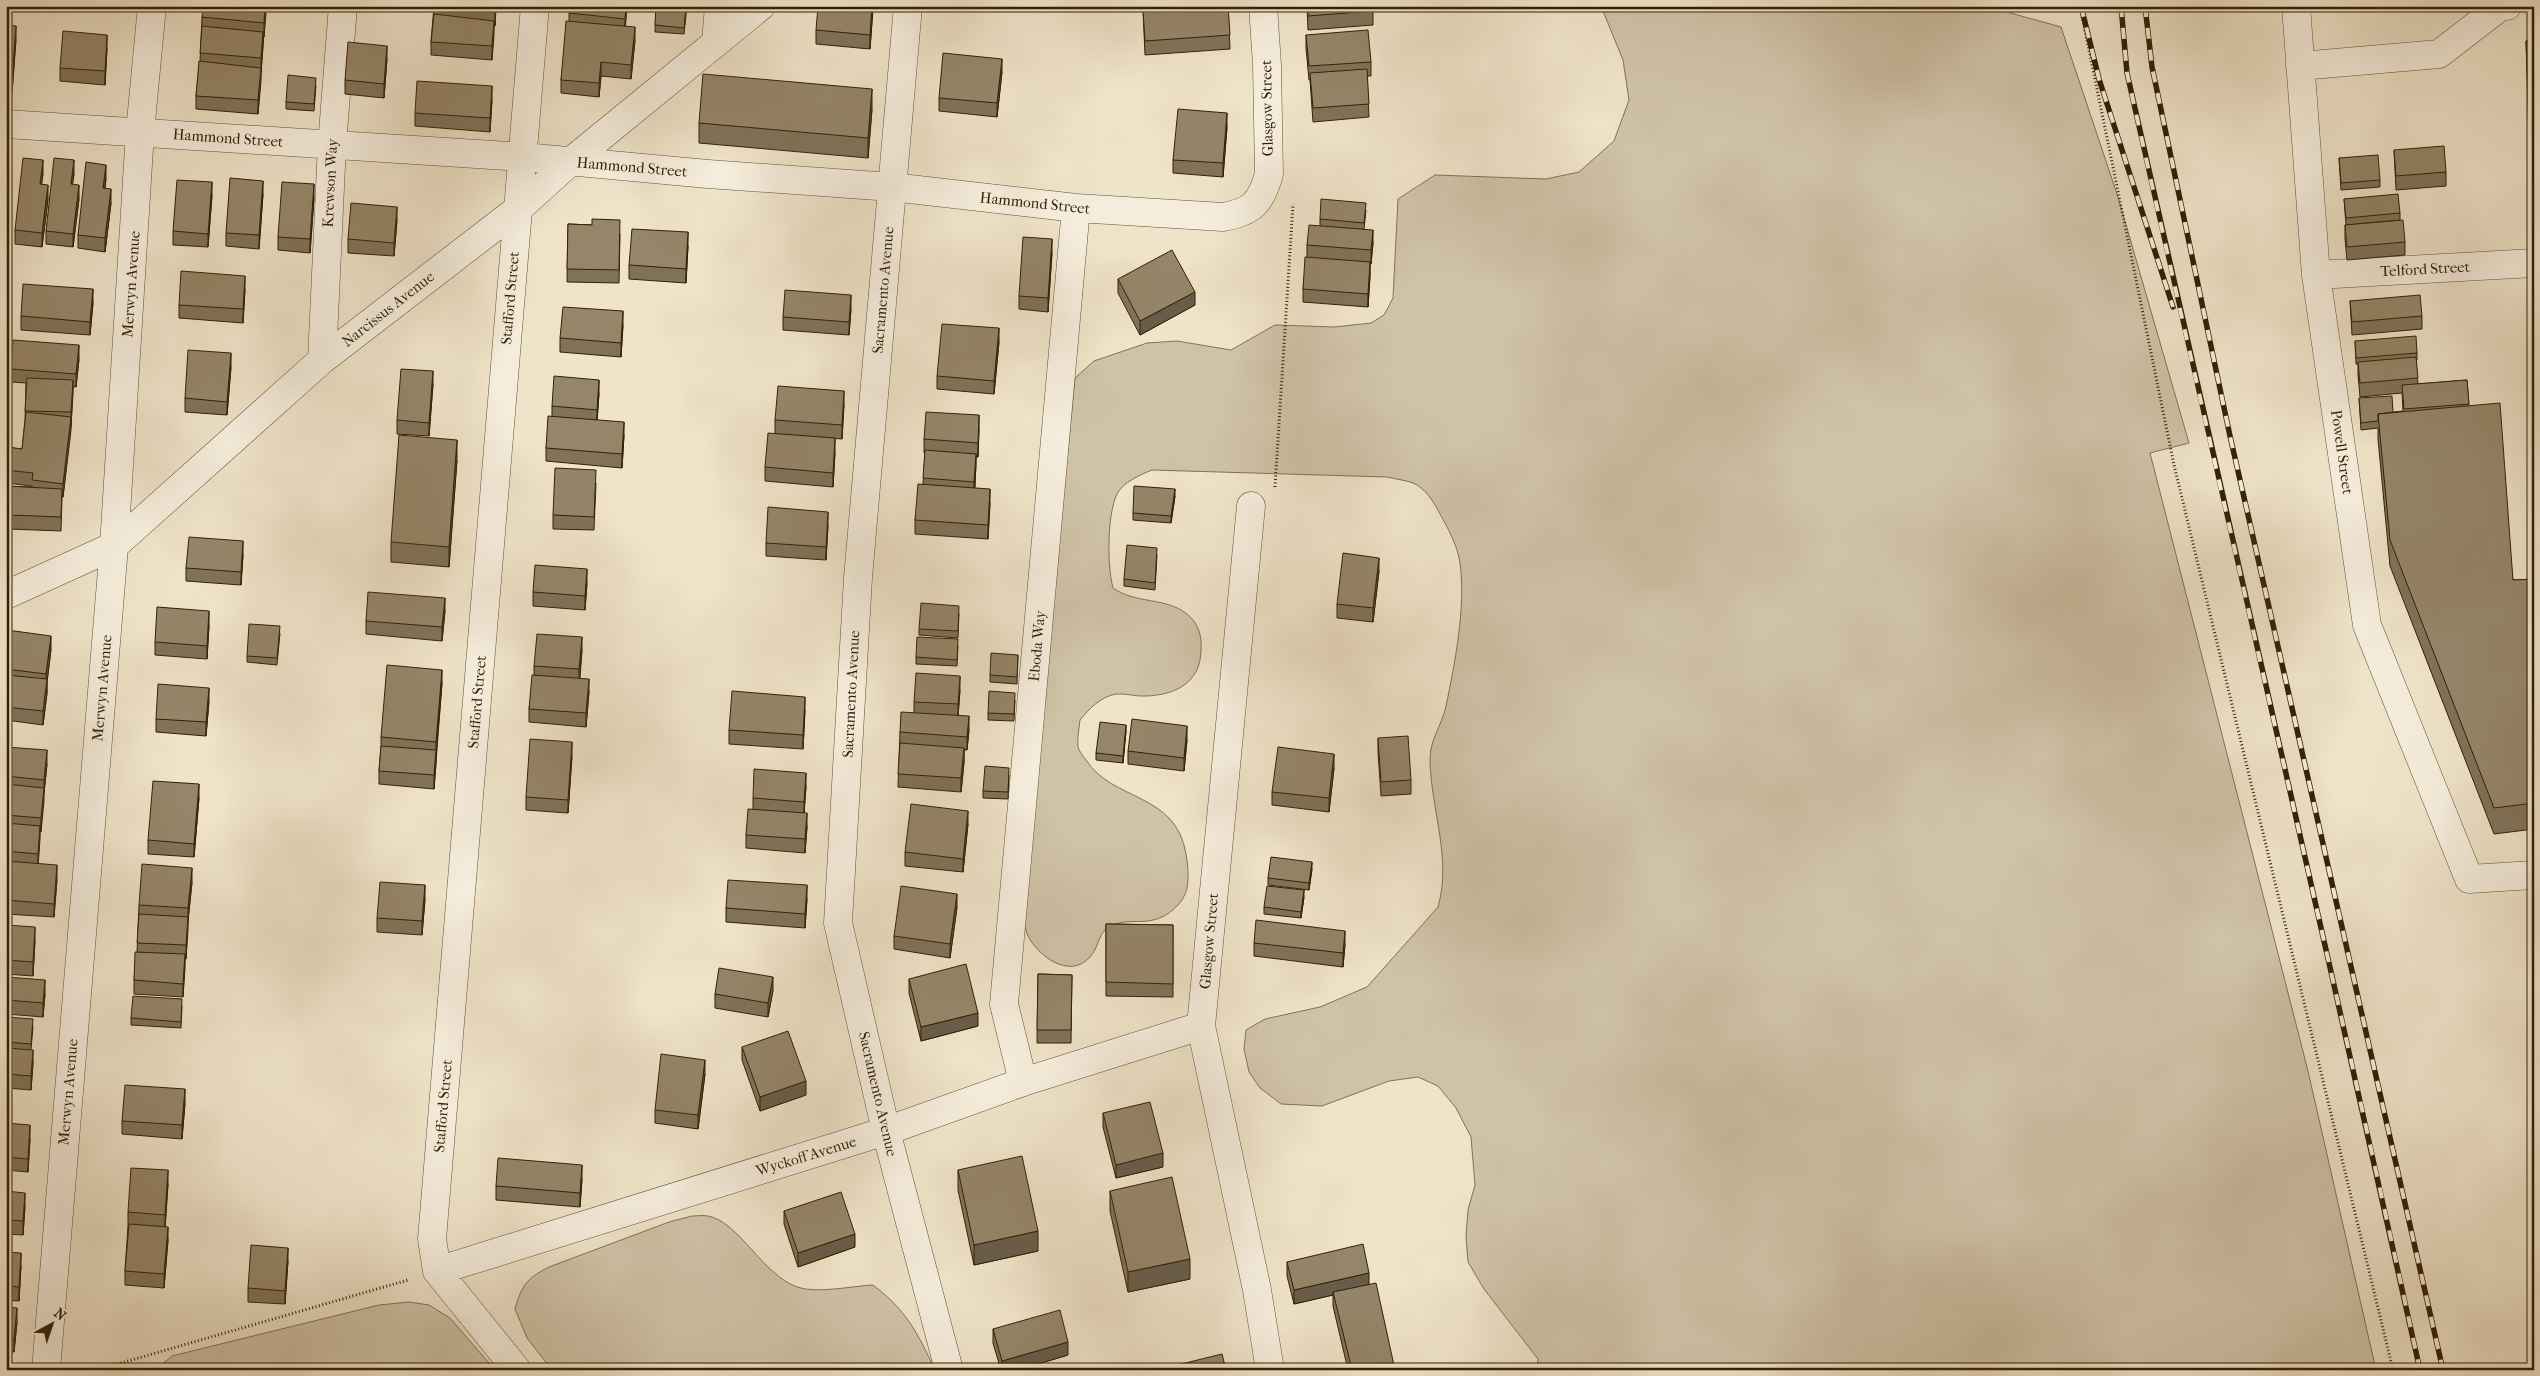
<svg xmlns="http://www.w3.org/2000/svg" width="2540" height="1376" viewBox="0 0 2540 1376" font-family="'IM FELL French Canon',serif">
<rect width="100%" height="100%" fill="#efe3c9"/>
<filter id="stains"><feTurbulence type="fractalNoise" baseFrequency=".004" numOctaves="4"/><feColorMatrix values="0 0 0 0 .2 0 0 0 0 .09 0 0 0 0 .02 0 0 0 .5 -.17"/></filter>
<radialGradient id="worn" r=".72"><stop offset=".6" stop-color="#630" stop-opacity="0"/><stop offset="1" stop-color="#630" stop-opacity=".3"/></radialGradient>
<path fill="#cfc2a7" stroke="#827154" d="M1601,6H1985L2061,27L2118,197L2189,443L2150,453L2308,1071L2376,1370H1537L1538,1359L1484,1289L1468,1262L1466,1237L1468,1210L1475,1185L1471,1137L1456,1108L1438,1086L1418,1077L1389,1081L1322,1106L1281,1104L1260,1088L1249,1072L1244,1049L1246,1030L1265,1019L1320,1007L1367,987L1438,907C1452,859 1431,810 1430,760C1430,738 1442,726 1446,706C1455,663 1466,607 1460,563C1458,547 1448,528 1440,514C1434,502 1425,488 1413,483C1405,480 1395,479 1387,477L1152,470C1140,475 1123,482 1117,494C1107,515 1107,566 1113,588C1135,604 1166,597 1187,614C1199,624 1202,636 1201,651C1200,683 1175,695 1146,696C1137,697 1126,693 1116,694C1100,697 1089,709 1080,720C1079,729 1077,739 1078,747C1079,751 1083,756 1086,760C1113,802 1176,792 1186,854C1188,865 1189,876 1187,888C1184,903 1168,917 1153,920C1142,923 1131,920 1119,923C1095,929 1102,945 1089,958C1069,979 1038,956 1028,936C1024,928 1024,915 1023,906L1075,378L1094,361L1147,343L1177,341L1231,350L1275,325L1334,327L1371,323L1384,315L1393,298L1398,199L1435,175L1546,179L1579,172L1614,141L1629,100L1623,60Z
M692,1216C697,1216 703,1215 708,1216C738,1221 763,1275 797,1287C816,1294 852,1286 873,1285C907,1311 917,1332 935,1370H552L527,1338L515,1309C522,1285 526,1279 549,1267L669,1222Z
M409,1302L429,1305L450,1318L495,1370H155L172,1356L379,1305Z"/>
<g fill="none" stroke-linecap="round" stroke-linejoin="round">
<g stroke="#635132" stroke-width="29">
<path id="minor" d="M908,6L858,578L838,923L886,1131L949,1370
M2296,6L2316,275L2367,625L2469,879L2534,875
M716,43L719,6
M2300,66L2439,54L2500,7L2507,6
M6,124L524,157L708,174L892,187L1076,208L1223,217C1252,212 1261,203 1269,174L1267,65L1263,6
M2316,275L2534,263
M322,360L332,145L343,6
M1251,506L1201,1026L1257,1290L1270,1370
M6,595L114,546L322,360L518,209L570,162L761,6
M1023,1082L1004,1004L1076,208
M437,1271L886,1131L1023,1082L1201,1026
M46,1370L114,546L140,132L152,6
M517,1370L437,1271L432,1239L535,6"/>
</g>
<path stroke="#342000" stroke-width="3" stroke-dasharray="1 2.5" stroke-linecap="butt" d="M2080,6L2174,465L2393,1370
M1275,487L1293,204
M97,1370L408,1280"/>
<use href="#minor" stroke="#f5eddc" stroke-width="28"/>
<g stroke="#342000" stroke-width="5.5">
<path id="rail" d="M2081,6L2099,79L2173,307
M2121,6L2127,73C2223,505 2325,937 2420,1370
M2145,6L2152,67L2230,436L2443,1370"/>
</g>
<use href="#rail" stroke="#f5eddc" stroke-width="4" stroke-dasharray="11" stroke-linecap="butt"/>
</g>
<path fill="#80725a" stroke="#342000" d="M266,6L258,114L196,109V96L200,61L202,17Z
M296,6H326L325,12L296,10Z
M434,6H496L495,26H494L492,60L431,55V42Z
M627,6L625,26L635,40L631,79L601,76L599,97L561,93V80L569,21V13Z
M656,6H687L684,34L655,32Z
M873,6L870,49L816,44V30Z
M1145,6H1228L1230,49L1145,55L1143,10H1146Z
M1307,6H1373V25L1308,30Z
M6,25L16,39L12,93H6Z
M1306,35L1371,62V76H1367L1369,117L1313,122L1310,80H1309L1306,48Z
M2534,40V246H2531L2529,209H2531L2529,187V174L2532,173L2531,140H2529L2526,41Z
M107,48L105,85L60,81V68Z
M387,59L384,98L345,94V80Z
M1002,72L997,117L939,111V98Z
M316,85L314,111L286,109V102Z
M492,100L490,132L415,126V113Z
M872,109L868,158L699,143V123Z
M1227,127L1223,177L1173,173V160Z
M2394,150L2446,172V186L2396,190Z
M2339,158L2380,180V187L2341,190Z
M43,174L41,184L48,199L42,247L15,244V230Z
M74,174L72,184L79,199L73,247L46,244V231Z
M106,178L105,189L111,203L105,252L78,248V235Z
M263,194L259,249L226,246V233Z
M212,195L208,247L173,245V231Z
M314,198L310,253L278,250V237Z
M2344,199L2400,213V220L2346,225Z
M1366,210L1364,229L1373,243L1371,264H1370V276L1368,307L1303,302V289L1307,257V245L1320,226V219Z
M397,220L394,256L348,253V239Z
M568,224L592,225L620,234L619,283L567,282Z
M2345,225L2405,242V255L2347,260L2345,239Z
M688,246L686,283L629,279V265Z
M1052,253L1048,312L1019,309V296Z
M1118,279L1195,305L1140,335L1118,293Z
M245,289L243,323L179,318V305Z
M2350,301L2422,316V329L2352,335Z
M93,303L90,335L21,330V316Z
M851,309L849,335L783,330V317Z
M2531,314H2534V356L2531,328Z
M623,325L621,357L560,352V338Z
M2355,341L2417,353V360H2416L2418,384L2467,380L2469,406L2513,580L2534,579V829L2494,834L2390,566L2378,439V428L2361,430L2359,398L2393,412L2403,411L2402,393L2360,397L2358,375V364H2356Z
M999,342L994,394L937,389V376Z
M79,359L76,387H73L71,426L63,497H62L61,531L9,529V514H6V486L32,487V486L6,483V447L22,449L25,420L26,383L11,382V369Z
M231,367L227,415L185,412V398Z
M433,384L429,436L397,434V420Z
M599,393L597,420L624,435L622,468L546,461V448L552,416V406Z
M844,404L842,439L775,434V420Z
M979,429L978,457H976L975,488L990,503L988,539L915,534V520L923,484L925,453H924V439Z
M835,452L833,487L765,481V467Z
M457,460L449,567L391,562V542Z
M596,483L594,530L553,529V515Z
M1175,496L1171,523L1133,520V513Z
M828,525L826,560L766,556V543Z
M243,555L241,585L186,581V568Z
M1157,555L1155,590L1124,586V579Z
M1379,571L1373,622L1337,618V604Z
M587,583L585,610L533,606V592Z
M445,611L442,641L366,634V621Z
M959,613L958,638L919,635V629Z
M209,625L207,659L155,655V642Z
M6,632L51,649L47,682V693L43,725L6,720Z
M280,633L277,665L247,662V656Z
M958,646L957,666L916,664V657Z
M582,650L580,678L589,692L586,727L529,722V709L534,675V666Z
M1018,655L1017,684L990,682V675Z
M442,683L434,789L379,784V771L381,746V737Z
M960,690L958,716L969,730L967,750H964V762L961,792L898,787L900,732L914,713V702Z
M1015,700L1014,721L988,720V713Z
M209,701L206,736L156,732V719Z
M805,710L803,749L729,744V730Z
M1126,731L1123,763L1096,760V753Z
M1378,738L1411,780V794L1381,796L1378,752Z
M1187,740L1184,771L1128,764V751Z
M6,747L47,764L40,832L38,864L57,879L54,917L6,914Z
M572,756L568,813L526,810V797Z
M1334,768L1329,812L1272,805V792Z
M1009,775L1008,799L983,798V791Z
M806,786L804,813L807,827L805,853L746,848V835L753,809V798Z
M199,798L194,857L148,854V840Z
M968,824L963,872L905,866V852Z
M1312,869L1309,890L1268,885V878Z
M192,882L188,921L186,959H185L183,997L134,994V980L137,952L139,905Z
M1304,897L1301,918L1264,914V907Z
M425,899L422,935L377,932V918Z
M807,899L805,928L726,922V908Z
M957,907L950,958L894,949V936Z
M1106,924L1173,925V997L1106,996Z
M6,925L35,940L33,976L6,974Z
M1254,943L1345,944L1343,967L1254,956Z
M1038,974L1072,975L1071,1043H1037Z
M6,977L45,994L43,1017L6,1014Z
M909,979L978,1026L921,1041L909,993Z
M773,990L768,1017L715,1008V994Z
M182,1006L181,1028L131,1025V1018Z
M6,1017L33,1026L31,1050L33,1063L31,1090L6,1088Z
M742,1047L806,1095L760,1111L742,1060Z
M705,1074L698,1129L655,1123V1110Z
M185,1103L182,1139L122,1134V1121Z
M1103,1113L1163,1167L1116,1178L1103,1127Z
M6,1123L30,1139L28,1172L6,1170Z
M958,1170L1038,1251L974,1265L958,1190Z
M582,1179L580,1207L496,1200V1186Z
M168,1184L165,1227L168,1240L164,1288L125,1285V1271L128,1226V1212Z
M6,1191L25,1206L23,1235L6,1234Z
M1110,1191L1190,1279L1128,1292L1110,1211Z
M784,1211L855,1247L798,1267L784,1224Z
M6,1252L21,1266L19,1301L6,1300Z
M288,1261L285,1304L248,1302V1288Z
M1287,1262L1369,1284L1395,1370H1348L1333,1306V1295L1294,1304L1287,1276Z
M6,1307L17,1322L14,1352H6Z
M993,1329L1068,1355L1018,1370H1001L993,1343Z"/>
<path fill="#685d4a" stroke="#342000" d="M265,6L266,13L264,37V23Z
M495,6H496L495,26Z
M626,6H627L625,33V19Z
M872,6H873V10L870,49V35Z
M494,21V35L492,60V46Z
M16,26V39L12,93V80Z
M635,27V40L631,79V65Z
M263,32V45L261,72V58Z
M107,35V48L105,85V71Z
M387,46V59L384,98V84Z
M1002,59V72L997,117V103Z
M601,62V76L599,97V83Z
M261,68V81L258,114V100Z
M492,86V100L490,132V118Z
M872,89V109L868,158V138Z
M1227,113V127L1223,177V163Z
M43,160V174L40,198V184Z
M74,160V174L71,197V184Z
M106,165V178L103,202V188Z
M263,181V194L259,249V235Z
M212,182V195L208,247V234Z
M314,184V198L310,253V239Z
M48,185V199L42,247V233Z
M79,185V199L73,247V234Z
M111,189V203L105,252V238Z
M397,207V220L394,256V243Z
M1373,230V243L1371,264V250Z
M688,232V246L686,283V269Z
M1052,239V253L1048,312V298Z
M1370,262V276L1368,307V294Z
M245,276V289L243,323V309Z
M93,289V303L90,335V322Z
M1195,292V305L1140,335V321Z
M851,295V309L849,335V322Z
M623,311V325L621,357V343Z
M999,328V342L994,394V381Z
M79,345V359L76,387V374Z
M231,353V367L227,415V402Z
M433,371V384L429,436V423Z
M73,380V393L71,426V412Z
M599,380V393L597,423V410Z
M844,391V404L842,439V425Z
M979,415V429L978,457V443Z
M71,417V430L63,497V484Z
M624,422V435L622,468V454Z
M835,438V452L833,487V473Z
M457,440V460L449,567V547Z
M976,454V467L974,495V482Z
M990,489V503L988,539V525Z
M1175,489V496L1171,523V516Z
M828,512V525L826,560V547Z
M243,541V555L241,585V572Z
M1379,558V571L1373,622V608Z
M587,569V583L585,610V596Z
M445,598V611L442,641V627Z
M209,611V625L207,659V646Z
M51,636V649L47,682V693L43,725V711L46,685V674Z
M582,637V650L579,683V669Z
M442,670V683L436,755V742Z
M960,676V690L958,718V704Z
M589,679V692L586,727V713Z
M209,688V701L206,736V722Z
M805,697V710L803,749V735Z
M969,716V730L967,750V737Z
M1126,725V731L1123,763V756Z
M1187,726V740L1184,771V758Z
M572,742V756L568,813V800Z
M964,748V762L961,792V778Z
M47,750V764L44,793V780Z
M436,750V764L434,789V775Z
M1334,754V768L1329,812V798Z
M806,773V786L804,815V802Z
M199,784V798L194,857V844Z
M44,788V801L41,832V818Z
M968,811V824L963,872V859Z
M807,813V827L805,853V839Z
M40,826V839L38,867V854Z
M1312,862V869L1309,890V883Z
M57,865V879L54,917V904Z
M192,868V882L188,921V908Z
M425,885V899L422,935V921Z
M807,885V899L805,928V914Z
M1304,890V897L1301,918V912Z
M957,894V907L950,958V944Z
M188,917V930L186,959V945Z
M35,927V940L33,976V962Z
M1345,931V944L1343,967V953Z
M185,954V968L183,997V984Z
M773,977V990L768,1017V1003Z
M45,980V994L43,1017V1003Z
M978,1013V1026L921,1041V1027Z
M33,1050V1063L31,1090V1076Z
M705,1060V1074L698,1129V1115Z
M806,1081V1095L760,1111V1097Z
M185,1089V1103L182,1139V1125Z
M30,1125V1139L28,1172V1159Z
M1163,1153V1167L1116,1178V1165Z
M582,1165V1179L580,1207V1193Z
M168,1170V1184L165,1229V1215Z
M25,1193V1206L23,1235V1221Z
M168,1227V1240L164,1288V1274Z
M1038,1231V1251L974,1265V1245Z
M855,1234V1247L798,1267V1253Z
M288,1248V1261L285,1304V1291Z
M21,1253V1266L19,1301V1287Z
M1190,1259V1279L1128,1292V1272Z
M1369,1273V1286L1333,1292V1295L1294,1304V1290Z
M17,1308V1322L14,1352V1339Z
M1068,1342V1355L1018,1370H1002V1361Z"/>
<path fill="#958569" stroke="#342000" d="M203,6H265L264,23L202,17Z
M445,6H495V12Z
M570,6H626L625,19L569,13Z
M656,6H686L684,28L655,25Z
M818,6H872L870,35L816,30Z
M1207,6H1228L1230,35L1145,41L1143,10Z
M1308,6H1373V11L1308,16Z
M434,14L494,21L492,46L431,42Z
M566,21L635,27L631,65L601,62L599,83L561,80Z
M6,25L16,26L12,80L6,79Z
M202,26L263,32L261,58L200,53Z
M1368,30L1371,62L1309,66L1306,35Z
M63,31L107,35L105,71L60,68Z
M2534,40V120H2529L2526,41Z
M348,42L387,46L384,84L345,80Z
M943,53L1002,59L997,103L939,98Z
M199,61L261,68L258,100L196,96Z
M1367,69L1369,104L1313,108L1310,73Z
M703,74L872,89L868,138L699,123Z
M288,75L316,78L314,104L286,102Z
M417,81L492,86L490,118L415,113Z
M1178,109L1227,113L1223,163L1173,160Z
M2531,137H2534V168H2533Z
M2444,146L2446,172L2396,176L2394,150Z
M2378,155L2380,180L2341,183L2339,158Z
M23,158L43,160L40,184L48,185L42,233L15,230Z
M54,158L74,160L71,184L79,185L73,234L46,231Z
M86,162L106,165L103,188L111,189L105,238L78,235Z
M2534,173V198H2531L2529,174Z
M230,178L263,181L259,235L226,233Z
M177,180L212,182L208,234L173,231Z
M282,182L314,184L310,239L278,237Z
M2398,194L2400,213L2346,218L2344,199Z
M1321,199L1366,203L1364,223L1320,219Z
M351,203L397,207L394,243L348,239Z
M2534,208V232L2531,233L2529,209Z
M592,219L620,220L619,270L567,269L568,224L592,225Z
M2403,220L2405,242L2347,247L2345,225Z
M1309,225L1373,230L1371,250L1307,245Z
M632,229L688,232L686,269L629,265Z
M1023,237L1052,239L1048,298L1019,296Z
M1172,250L1195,292L1140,321L1118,279Z
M1305,257L1370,262L1368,294L1303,289Z
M181,271L245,276L243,309L179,305Z
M23,284L93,289L90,322L21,316Z
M785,290L851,295L849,322L783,317Z
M2420,295L2422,316L2352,322L2350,301Z
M563,307L623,311L621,343L560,338Z
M2531,314H2534V342Z
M942,324L999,328L994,381L937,376Z
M2416,336L2417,353L2356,358L2355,341Z
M13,340L79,345L76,374L11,369Z
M188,350L231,353L227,402L185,398Z
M2416,357L2418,378L2360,383L2358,362Z
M401,369L433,371L429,423L397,420Z
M554,376L599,380L597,410L552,406Z
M27,378L73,380L71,412L25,411Z
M2467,380L2469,404L2404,409L2402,385Z
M778,386L844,391L842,425L775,420Z
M2392,396L2393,412L2378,414V421L2361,423L2359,398Z
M2500,403L2513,580L2534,579V803L2494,808L2390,540L2378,414Z
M26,412L71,417L63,484L32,480L33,473L6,470V447L22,449Z
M926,412L979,415L978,443L924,439Z
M548,416L624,422L622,454L546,448Z
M768,433L835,438L833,473L765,467Z
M399,435L457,440L449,547L391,542Z
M925,450L976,454L974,482L923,478Z
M555,468L596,470L594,517L553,515Z
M918,484L990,489L988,525L915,520Z
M6,486L62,489L61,517L9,515V501H6Z
M1134,486L1175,489L1171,516L1133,513Z
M768,507L828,512L826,547L766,543Z
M189,537L243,541L241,572L186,568Z
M1127,545L1157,548L1155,583L1124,579Z
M1343,553L1379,558L1373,608L1337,604Z
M535,565L587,569L585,596L533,592Z
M368,592L445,598L442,627L366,621Z
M921,603L959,606L958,631L919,629Z
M157,607L209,611L207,646L155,642Z
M249,624L280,626L277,658L247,656Z
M7,630L51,636L46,674L6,669Z
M537,634L582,637L579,669L534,666Z
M917,637L958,639L957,660L916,657Z
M991,653L1018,655L1017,677L990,675Z
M387,665L442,670L436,742L381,737Z
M916,673L960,676L958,704L914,702Z
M6,675L47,679L43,711L6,707Z
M532,675L589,679L586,713L529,709Z
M158,684L209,688L206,722L156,719Z
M732,691L805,697L803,735L729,730Z
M989,691L1015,693L1014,714L988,713Z
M901,712L969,716L967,737L900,732Z
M1132,719L1187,726L1184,758L1128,751Z
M1100,722L1126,725L1123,756L1096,753Z
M1408,736L1411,780L1381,782L1378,738Z
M530,739L572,742L568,800L526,797Z
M900,743L964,748L961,778L898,774Z
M381,746L436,750L434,775L379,771Z
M6,747L47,750L44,780L6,776Z
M1278,747L1334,754L1329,798L1272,792Z
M985,766L1009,768L1008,792L983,791Z
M754,769L806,773L804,802L753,798Z
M153,781L199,784L194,844L148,840Z
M6,784L44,788L41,818L6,815Z
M911,804L968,811L963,859L905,852Z
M748,809L807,813L805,839L746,835Z
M6,823L40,826L38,854L6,851Z
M1271,857L1312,862L1309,883L1268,878Z
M6,861L57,865L54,904L6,900Z
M142,864L192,868L188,908L139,905Z
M728,880L807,885L805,914L726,908Z
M380,882L425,885L422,921L377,918Z
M901,886L957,894L950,944L894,936Z
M1267,886L1304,890L1301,912L1264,907Z
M139,914L188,917L186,945L137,943Z
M1256,920L1345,931L1343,953L1254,943Z
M1106,924L1173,925V984L1106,982Z
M6,925L35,927L33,962L6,960Z
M135,952L185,954L183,984L134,980Z
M966,964L978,1013L921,1027L909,979Z
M719,968L773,977L768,1003L715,994Z
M1038,974L1072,975L1071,1030H1037Z
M6,977L45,980L43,1003L6,1000Z
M133,996L182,999L181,1022L131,1018Z
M6,1017L33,1019L31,1044L6,1042Z
M788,1031L806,1081L760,1097L742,1047Z
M6,1048L33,1050L31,1076L6,1074Z
M661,1054L705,1060L698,1115L655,1110Z
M125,1085L185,1089L182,1125L122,1121Z
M1150,1102L1163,1153L1116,1165L1103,1113Z
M6,1123L30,1125L28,1159L6,1157Z
M1022,1156L1038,1231L974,1245L958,1170Z
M498,1158L582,1165L580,1193L496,1186Z
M131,1168L168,1170L165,1215L128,1212Z
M1172,1177L1190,1259L1128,1272L1110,1191Z
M6,1191L25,1193L23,1221L6,1220Z
M841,1192L855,1234L798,1253L784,1211Z
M129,1224L168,1227L164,1274L125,1271Z
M1363,1244L1369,1273L1294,1290L1287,1262Z
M251,1245L288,1248L285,1291L248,1288Z
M6,1252L21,1253L19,1287L6,1286Z
M1376,1283L1395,1370H1352L1333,1292Z
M6,1307L17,1308L14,1339L6,1338Z
M1060,1310L1068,1342L1002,1361L993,1329Z
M1222,1354L1226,1370H1169V1367Z"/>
<g text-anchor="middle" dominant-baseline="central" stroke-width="4.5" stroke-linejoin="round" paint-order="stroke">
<g font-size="15" fill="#342000" stroke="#f5eddc">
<text transform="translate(1267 108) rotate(-91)">Glasgow Street</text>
<text transform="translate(228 138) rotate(4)">Hammond Street</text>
<text transform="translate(632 167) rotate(5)">Hammond Street</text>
<text transform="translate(330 183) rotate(-87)">Krewson Way</text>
<text transform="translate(1035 203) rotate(6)">Hammond Street</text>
<text transform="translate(2425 269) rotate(-3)">Telford Street</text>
<text transform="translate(131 284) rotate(-86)">Merwyn Avenue</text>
<text transform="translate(883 290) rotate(-85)">Sacramento Avenue</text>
<text transform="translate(510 298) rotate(-85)">Stafford Street</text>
<text transform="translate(388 309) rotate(-38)">Narcissus Avenue</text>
<text transform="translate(2342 452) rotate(82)">Powell Street</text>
<text transform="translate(1037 646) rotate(-85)">Eboda Way</text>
<text transform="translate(102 688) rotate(-85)">Merwyn Avenue</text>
<text transform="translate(851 694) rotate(-87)">Sacramento Avenue</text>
<text transform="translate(477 702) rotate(-85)">Stafford Street</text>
<text transform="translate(1209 941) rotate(-85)">Glasgow Street</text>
<text transform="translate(68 1092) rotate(-85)">Merwyn Avenue</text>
<text transform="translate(878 1094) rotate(77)">Sacramento Avenue</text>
<text transform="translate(443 1106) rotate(-85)">Stafford Street</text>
<text transform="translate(806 1156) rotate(-17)">Wyckoff Avenue</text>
</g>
</g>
<rect width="2540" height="1376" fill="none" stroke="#efe3c9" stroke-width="25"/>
<rect x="8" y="8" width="2525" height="1361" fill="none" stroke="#342000" stroke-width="2.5"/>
<rect x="12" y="12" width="2515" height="1351" fill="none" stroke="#342000"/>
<g transform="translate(52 1324) rotate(40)" stroke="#f5eddc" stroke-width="4" paint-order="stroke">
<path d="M0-4L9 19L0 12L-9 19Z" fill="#342000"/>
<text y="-8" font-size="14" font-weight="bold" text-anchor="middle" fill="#342000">N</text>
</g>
<rect width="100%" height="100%" filter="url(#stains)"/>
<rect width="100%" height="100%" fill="url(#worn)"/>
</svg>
